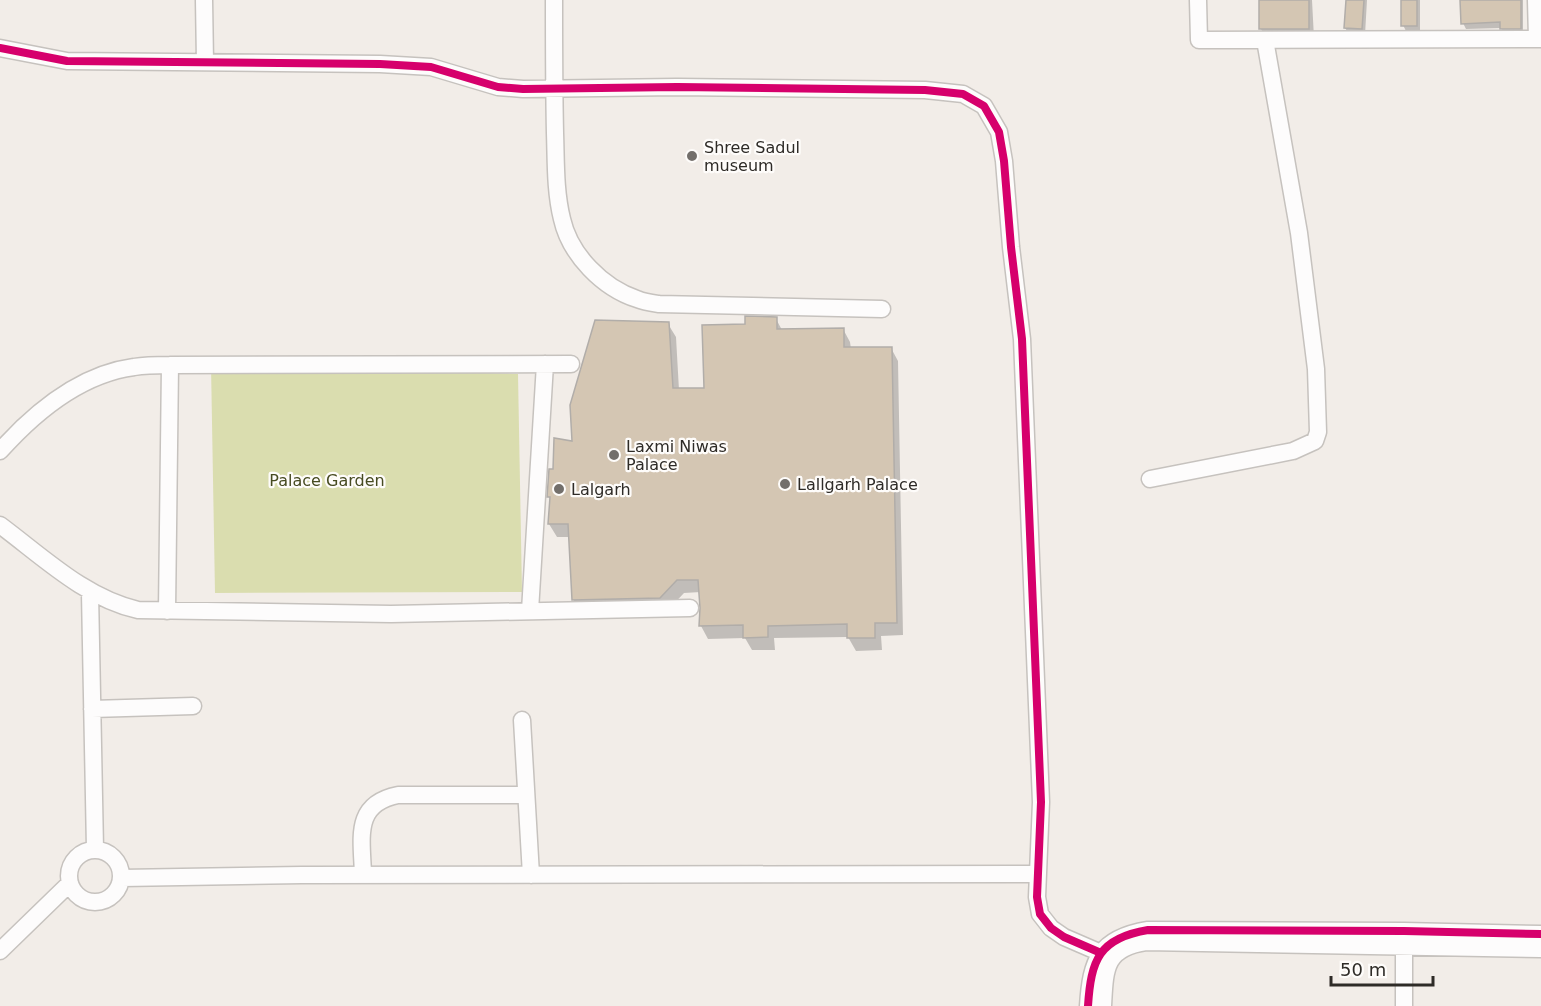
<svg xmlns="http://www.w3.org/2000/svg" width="1541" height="1006" viewBox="0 0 1541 1006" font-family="'DejaVu Sans',sans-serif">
<rect width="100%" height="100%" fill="#f2ede8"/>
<path fill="#daddaf" d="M211,365L518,374L522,592L215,593Z"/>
<path fill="#0003" d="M1261,0H1312L1314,38H1266L1261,29Z
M1347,0H1367L1365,35L1349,34L1345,28Z
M1403,0H1420V31H1406L1403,25Z
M1462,0H1523V34H1505L1501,28L1466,29L1463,23Z
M776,319L782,330L843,329L850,342L851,349L891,348L898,361L903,635L881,636L882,650L856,651L848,637L774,638L775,650H752L745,638L708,639L701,626V592L684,593L667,611L581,612L573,599L570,537H557L549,524L551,500L549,496L555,471L668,324L676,337L679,390L705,389L746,326Z"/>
<path fill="#d4c6b3" stroke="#b1ada9" stroke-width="1.5" d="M1259,0H1309V29H1259Z
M1346,0H1364L1362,29L1344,28Z
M1401,0H1417V26H1401Z
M1460,0H1521V29H1500V22L1461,24Z
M745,316L777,317V329L844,328V347H892L897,623H875V638H847V624L768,626V637L743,638V625L699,626L700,608L698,580H677L660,598L572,600L568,524H548L550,497H547L549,469H553L554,438L572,441L570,405L595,320L669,322L673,388H704L702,325L745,324Z"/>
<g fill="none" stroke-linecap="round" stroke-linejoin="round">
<g stroke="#c6c2be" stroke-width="19">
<path id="minor" d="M204,0L205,62
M554,0C554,44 554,88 555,133C556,161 555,191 562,219C570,255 603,288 637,299C644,302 652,303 659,304L882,309
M1198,0L1199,40L1541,39
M1536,0L1537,39
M0,48L67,61L380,64L431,67L498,87L523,89L677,87L925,90L963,94L984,106L999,132L1004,161L1011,247L1022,339L1041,802L1037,897L1040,914L1051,928L1064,937L1101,953
M0,451C34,413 81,374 134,367C146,365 158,365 170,365L571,364
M1150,479L1293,451L1315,441L1318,432L1316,369L1299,233L1265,40
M0,525C43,557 85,598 138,610L391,614L690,608
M90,593L95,849
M167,611L170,365
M530,611L545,364
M92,709L193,706
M522,720L531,875
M69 876a26 26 0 1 1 52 0a26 26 0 1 1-52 0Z
M363,875C362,838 353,804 398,795H526
M122,878L302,875L1038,874
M1404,938V1006
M0,951L70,883
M1088,1006C1091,960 1099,938 1148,930L1404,931L1541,934
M1103,1006C1105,970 1104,948 1146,942L1541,949"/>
</g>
<use href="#minor" stroke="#fdfcfc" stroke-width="16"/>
<g stroke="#fefcfa" stroke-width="11">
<path id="cycleway" d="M0,48L67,61L380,64L431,67L498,87L523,89L677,87L925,90L963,94L984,106L999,132L1004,161L1011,247L1022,339L1041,802L1037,897L1040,914L1051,928L1064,937L1101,953
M1088,1006C1091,960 1099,938 1148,930L1404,931L1541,934"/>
</g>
<use href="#cycleway" stroke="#d6006c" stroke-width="8"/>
</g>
<g fill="#736f6b" stroke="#fefcfa" stroke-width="2">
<circle cx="692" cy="156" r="6"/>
<circle cx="614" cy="455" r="6"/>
<circle cx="785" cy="484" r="6"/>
<circle cx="559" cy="489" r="6"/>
</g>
<g text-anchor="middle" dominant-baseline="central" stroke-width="4.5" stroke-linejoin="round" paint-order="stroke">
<g font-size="16" fill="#2e2b27" stroke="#fefcfa" text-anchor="start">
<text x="704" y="147">Shree Sadul<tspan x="704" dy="18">museum</tspan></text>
<text x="626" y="446">Laxmi Niwas<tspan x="626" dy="18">Palace</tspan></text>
<text x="797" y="484">Lallgarh Palace</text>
<text x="571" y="489">Lalgarh</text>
</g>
<g font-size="16" fill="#474b21" stroke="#fefcfa">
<text x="327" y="480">Palace Garden</text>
</g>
</g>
<path d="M1331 976v9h102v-9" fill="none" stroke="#2e2b27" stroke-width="3"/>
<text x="1340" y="976" font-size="18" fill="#2e2b27" stroke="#fefcfa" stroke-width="4.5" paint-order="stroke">50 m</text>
</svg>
